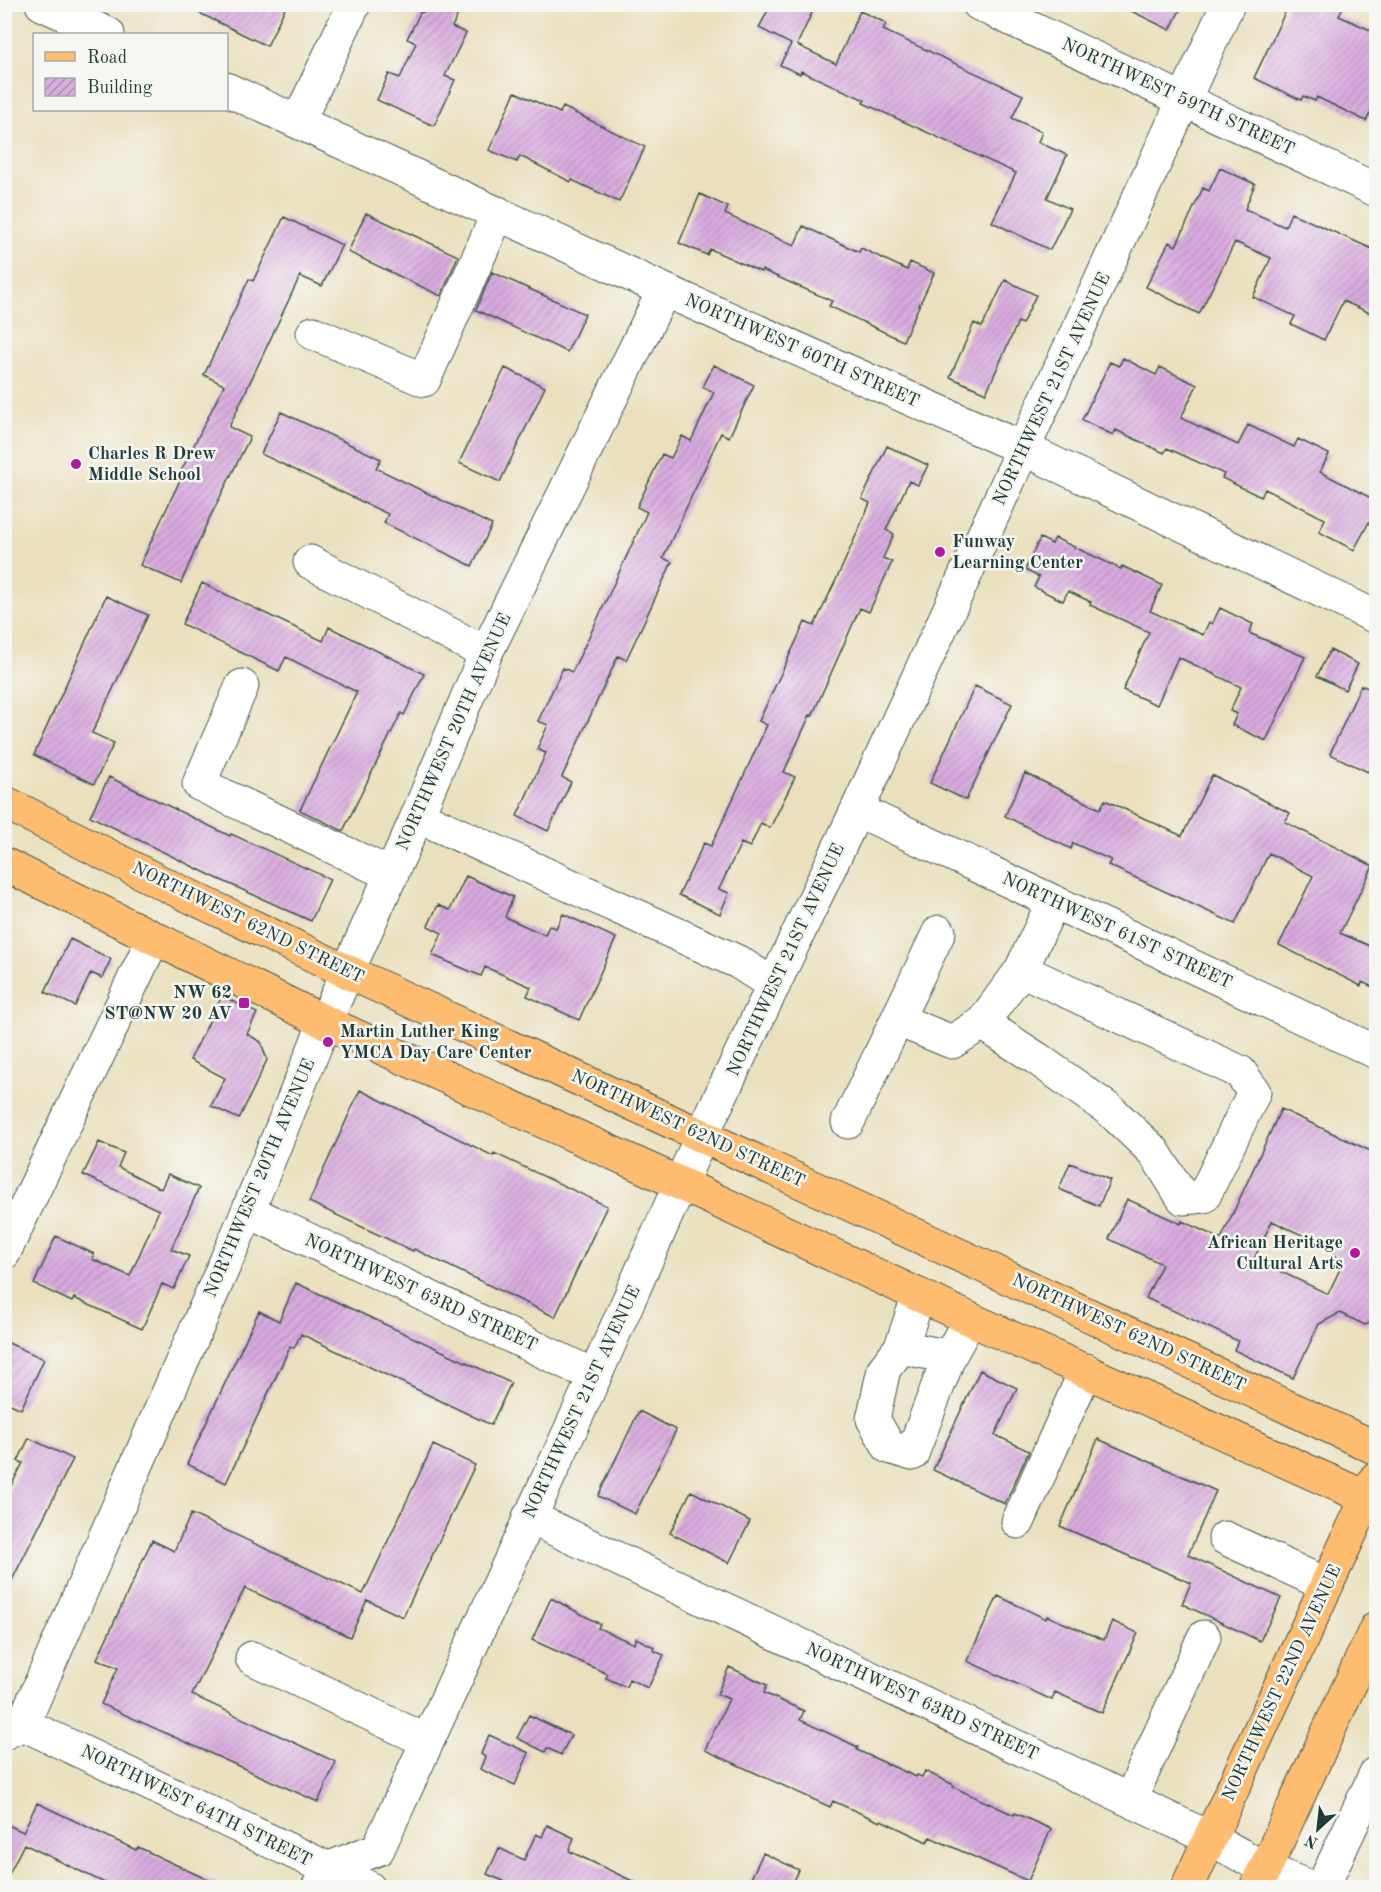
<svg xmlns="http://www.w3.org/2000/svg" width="1381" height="1892" viewBox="0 0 1381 1892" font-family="'Old Standard TT',serif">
<defs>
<pattern id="building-hatch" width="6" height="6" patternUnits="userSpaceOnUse" patternTransform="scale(1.5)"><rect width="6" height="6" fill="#daace0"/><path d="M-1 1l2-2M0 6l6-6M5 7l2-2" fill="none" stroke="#b08db6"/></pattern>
</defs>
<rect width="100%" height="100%" fill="#f6f6f2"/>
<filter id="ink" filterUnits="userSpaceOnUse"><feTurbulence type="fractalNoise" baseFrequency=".0167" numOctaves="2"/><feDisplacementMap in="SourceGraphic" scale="12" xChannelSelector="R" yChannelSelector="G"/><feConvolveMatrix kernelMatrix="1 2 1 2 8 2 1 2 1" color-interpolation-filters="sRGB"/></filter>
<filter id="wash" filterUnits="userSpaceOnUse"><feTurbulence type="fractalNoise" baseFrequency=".008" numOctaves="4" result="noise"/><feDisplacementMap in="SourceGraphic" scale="24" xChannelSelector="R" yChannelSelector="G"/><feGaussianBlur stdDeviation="1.35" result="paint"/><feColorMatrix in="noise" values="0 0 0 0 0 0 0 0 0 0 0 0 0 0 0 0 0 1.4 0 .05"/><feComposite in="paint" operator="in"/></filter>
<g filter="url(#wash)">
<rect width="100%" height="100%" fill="#eae0bd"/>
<g id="blocks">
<path fill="url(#building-hatch)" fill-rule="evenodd" d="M181,4H287L267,46Z
M427,4H463L452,27L466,33L445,76L455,80L434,126L377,100L389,74L400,78L416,43L407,39L421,11L423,12Z
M771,4H816L797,45L836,64L860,11L886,23L883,30L1023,95L1012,118L1042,132L1038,142L1067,155L1047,198L1070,209L1050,250L992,222L1016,173L863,103L865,100L801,71L800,74L780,65L791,44L759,28Z
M1117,4H1183L1170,30Z
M1289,4H1344L1339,16L1377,33V100L1366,121L1317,97L1315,101L1303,96L1301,100L1254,78Z
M515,92L560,113L563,107L645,147L619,202L572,180L571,182L520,156L517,162L489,150Z
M1220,168L1255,184L1245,209L1285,227L1291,213L1377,251V316L1343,301L1324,340L1291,324L1295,316L1253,297L1271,258L1235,242L1199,314L1146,287L1169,242L1176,246L1203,188L1209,191Z
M700,194L728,207L725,214L794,246L803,226L859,252L861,248L907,270L910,262L934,273L903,341L829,306L832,301L762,270L761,272L710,249L707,255L679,243Z
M366,213L458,256L441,296L348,252Z
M284,217L342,245L322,286L300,276L229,427L250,437L207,523L181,583L140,565L181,478L178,477L224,385L204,375L249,279L253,281Z
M492,272L585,314L567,352L476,310Z
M1005,280L1036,295L1022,324L1018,322L986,393L950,377L974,323L982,327Z
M1123,358L1156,375L1160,367L1197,385L1181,418L1238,445L1248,425L1294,447L1298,439L1329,454L1320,472L1377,501V507L1354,550L1319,532L1325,519L1265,489L1261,497L1222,478L1224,474L1167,448L1164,453L1116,430L1113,435L1082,420L1110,362L1119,366Z
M714,365L754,385L729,437L721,433L688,504L663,558L672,562L626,660L618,656L562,777L571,782L548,831L517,816L546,753L537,749L548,725L538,721L563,668L572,672L598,618L647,512L637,507L662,454L671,458L682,436L691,441L714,392L703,387Z
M505,368L545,387L500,482L459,463Z
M281,412L381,459L376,468L492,525L472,566L384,523L388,514L261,454Z
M887,446L928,465L918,485L909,481L886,530L894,534L883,558L892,562L869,612L860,608L812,716L810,715L784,772L795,777L770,828L761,823L750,847L741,843L719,889L729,893L720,914L679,895L704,843L711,846L739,786L767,725L759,721L805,622L814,626L843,565L870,503L862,499Z
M1040,538L1052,544L1055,538L1121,569L1122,566L1162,585L1150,611L1203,635L1209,622L1212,624L1220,608L1253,624L1249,633L1305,657L1266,741L1232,725L1237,714L1230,711L1241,687L1178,657L1157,705L1123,690L1149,632L1090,605L1091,602L1068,591L1063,601L1034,587L1039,577L1025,570Z
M202,583L323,641L329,627L424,674L404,715L401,713L343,831L300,810L357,692L286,657L279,671L182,624Z
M106,596L148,615L92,733L114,743L94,784L34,755Z
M1330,650L1358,664L1345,690L1317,676Z
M1361,685L1377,692V753L1368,772L1330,754Z
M975,686L1012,704L966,800L930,783Z
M1025,773L1100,809L1105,800L1182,836L1212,775L1290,813L1285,822L1373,866L1340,933L1377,949V989L1362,982L1361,986L1279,945L1313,876L1269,853L1235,924L1108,865L1111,860L1073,843L1071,849L1005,816Z
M109,777L230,836L231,834L330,879L311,921L212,876L90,816Z
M466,876L513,897L505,917L545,935L549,926L556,928L563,914L616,938L579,1020L527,996L531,987L485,967L481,976L432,955L442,933L428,926L438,905L450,910Z
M70,939L111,959L102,978L91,973L75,1006L45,992Z
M222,996L257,1013L247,1034L261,1042L267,1060L239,1119L211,1106L225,1078L190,1060Z
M360,1090L493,1156L494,1153L607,1206L555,1317L414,1249L413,1251L309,1202Z
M1281,1109L1377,1154V1320L1365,1325L1340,1313L1319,1324L1293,1378L1234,1350L1238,1341L1146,1298L1162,1264L1109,1239L1127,1199L1181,1224L1182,1221L1221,1239ZM1272,1221L1332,1249L1341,1267L1328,1294L1254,1259Z
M99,1142L124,1153L118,1167L161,1189L168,1174L199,1188L171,1249L189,1256L174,1289L162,1284L142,1329L74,1298L72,1302L34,1284L56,1236L94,1254L92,1259L130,1276L159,1210L83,1175Z
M1070,1163L1110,1180L1099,1206L1059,1189Z
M296,1283L511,1383L491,1425L301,1334L294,1348L290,1347L226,1483L187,1464L259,1311L279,1321Z
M4,1341L44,1359L21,1409L4,1401Z
M980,1370L1017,1388L995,1435L1029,1451L1005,1504L933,1470Z
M639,1411L676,1430L635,1514L598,1496Z
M29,1438L73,1459L4,1596V1499L23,1463L18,1461Z
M1098,1439L1216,1491L1188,1555L1281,1598L1260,1641L1182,1604L1191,1583L1060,1526Z
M433,1445L475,1465L403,1617L367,1600L350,1637L245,1588L192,1695L336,1762L318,1802L101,1704L118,1668L97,1659L152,1540L174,1551L191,1514L363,1594Z
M691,1491L750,1521L729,1563L670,1533Z
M998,1596L1046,1619L1047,1616L1104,1640L1112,1621L1138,1633L1102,1713L1055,1692L1052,1700L967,1661Z
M551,1598L600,1624L598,1628L634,1644L636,1638L654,1647L653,1650L664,1655L648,1688L629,1679L626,1687L606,1678L608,1674L532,1640Z
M729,1667L767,1685L764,1693L804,1711L800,1720L858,1747L857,1750L916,1777L917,1775L922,1777L925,1771L954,1785L953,1787L1014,1815L1015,1813L1051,1829L1028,1881L930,1837L927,1842L881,1820L880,1822L833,1801L830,1807L705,1750L729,1699L717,1694Z
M529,1715L571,1735L561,1755L547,1748L545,1752L517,1738Z
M489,1735L529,1753L515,1785L480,1769L485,1757L481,1754Z
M37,1803L136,1850L138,1847L223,1887H113L24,1844L4,1884V1823L23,1832Z
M547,1825L574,1838L569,1851L645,1887H517L487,1874L499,1848L524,1860L536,1834L542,1837Z
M763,1853L799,1870L791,1887H747Z"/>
</g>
</g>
<g filter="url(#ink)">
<use href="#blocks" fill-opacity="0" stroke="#3d5549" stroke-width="1.5"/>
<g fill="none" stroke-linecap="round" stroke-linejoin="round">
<g stroke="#3d5549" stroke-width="35">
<path id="minor" d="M42,4L108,34
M979,4L1376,190
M226,89L664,290L1024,449L1376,617
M298,122L354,4
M313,333L424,380L498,213
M310,562L486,653
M242,686L199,784L392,875
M857,810L1376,1052
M418,816L738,962L774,985
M898,1020L952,1042L982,1023L1021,970
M982,1023L1036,1058L1111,1111L1154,1152L1183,1198L1204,1196L1254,1092L1240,1072L1021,970L1053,902
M848,1122L939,932
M248,1211L595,1376
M4,1253L153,939
M919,1295L901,1347L949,1357L970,1319
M901,1347L884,1369L873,1419L889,1447L912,1454L949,1357
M529,1517L1210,1838C1244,1857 1276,1876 1314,1888
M1018,1522L1086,1370
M1225,1538L1327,1585
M252,1658L427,1741
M23,1724L369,1888
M4,1733L23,1724L248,1211L325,1022L413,826L486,653L664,290
M1130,1800L1204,1637
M318,1888L327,1869L378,1849L595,1376L702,1135L857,810L1228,4
M1322,1888L1376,1773"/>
</g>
<g stroke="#3d5549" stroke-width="35">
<path id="major" d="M4,802L162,883L348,972L1376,1448
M4,864L325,1022L681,1184L970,1319L1376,1502
M1187,1888L1376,1478
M1256,1888L1376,1628"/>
</g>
<use href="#minor" stroke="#fff" stroke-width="33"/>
<use href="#major" stroke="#febc70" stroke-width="33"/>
</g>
</g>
<g fill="#b5179e" stroke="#f6f6f2" stroke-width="2">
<circle cx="76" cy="464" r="6"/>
<circle cx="940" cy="552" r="6"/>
<rect x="238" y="997" width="12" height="12" rx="3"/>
<circle cx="328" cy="1042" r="6"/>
<circle cx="1355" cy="1253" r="6"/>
</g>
<g text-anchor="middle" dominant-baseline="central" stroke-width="5" stroke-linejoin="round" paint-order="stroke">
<g font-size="18" fill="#1f3d34" stroke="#f6f6f2">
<text transform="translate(1178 97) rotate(25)">NORTHWEST 59TH STREET</text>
<text transform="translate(802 351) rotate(24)">NORTHWEST 60TH STREET</text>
<text transform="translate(1052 389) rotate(-65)">NORTHWEST 21ST AVENUE</text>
<text transform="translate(454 732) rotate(-66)">NORTHWEST 20TH AVENUE</text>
<text transform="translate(248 923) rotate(26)">NORTHWEST 62ND STREET</text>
<text transform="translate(1117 931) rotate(25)">NORTHWEST 61ST STREET</text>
<text transform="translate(786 960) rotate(-65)">NORTHWEST 21ST AVENUE</text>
<text transform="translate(688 1129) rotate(25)">NORTHWEST 62ND STREET</text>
<text transform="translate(260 1178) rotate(-67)">NORTHWEST 20TH AVENUE</text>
<text transform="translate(421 1293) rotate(25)">NORTHWEST 63RD STREET</text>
<text transform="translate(1129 1333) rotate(25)">NORTHWEST 62ND STREET</text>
<text transform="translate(582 1402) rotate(-65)">NORTHWEST 21ST AVENUE</text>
<text transform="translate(1282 1683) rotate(-65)">NORTHWEST 22ND AVENUE</text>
<text transform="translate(922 1702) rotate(25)">NORTHWEST 63RD STREET</text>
<text transform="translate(196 1806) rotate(26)">NORTHWEST 64TH STREET</text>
</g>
<g font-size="18" font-weight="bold" fill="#1f3d34" stroke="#f6f6f2" text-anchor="start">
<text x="88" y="454">Charles R Drew<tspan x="88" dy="21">Middle School</tspan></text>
<text x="952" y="542">Funway<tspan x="952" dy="21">Learning Center</tspan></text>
<text x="232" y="993" text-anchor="end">NW 62<tspan x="232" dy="21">ST@NW 20 AV</tspan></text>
<text x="340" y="1032">Martin Luther King<tspan x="340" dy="21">YMCA Day Care Center</tspan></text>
<text x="1343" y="1243" text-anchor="end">African Heritage<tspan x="1343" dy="21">Cultural Arts</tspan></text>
</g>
</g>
<rect width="1381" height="1892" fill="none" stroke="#f6f6f2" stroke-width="24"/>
<rect x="33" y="33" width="195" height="78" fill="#f6f6f2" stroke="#a0aca6" stroke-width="1.5"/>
<rect x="45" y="52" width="30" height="9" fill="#febc70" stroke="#a0aca6" stroke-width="1.5"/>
<text x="87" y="63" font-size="18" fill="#1f3d34">Road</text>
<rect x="45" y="78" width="30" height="18" fill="url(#building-hatch)" stroke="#a0aca6" stroke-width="1.5"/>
<text x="87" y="93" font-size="18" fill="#1f3d34">Building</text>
<g transform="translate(1318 1829) rotate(207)" stroke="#f6f6f2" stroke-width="4.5" paint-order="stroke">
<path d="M0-4.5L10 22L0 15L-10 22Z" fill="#1f3d34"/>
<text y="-9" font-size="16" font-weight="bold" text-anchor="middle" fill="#1f3d34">N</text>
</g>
</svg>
